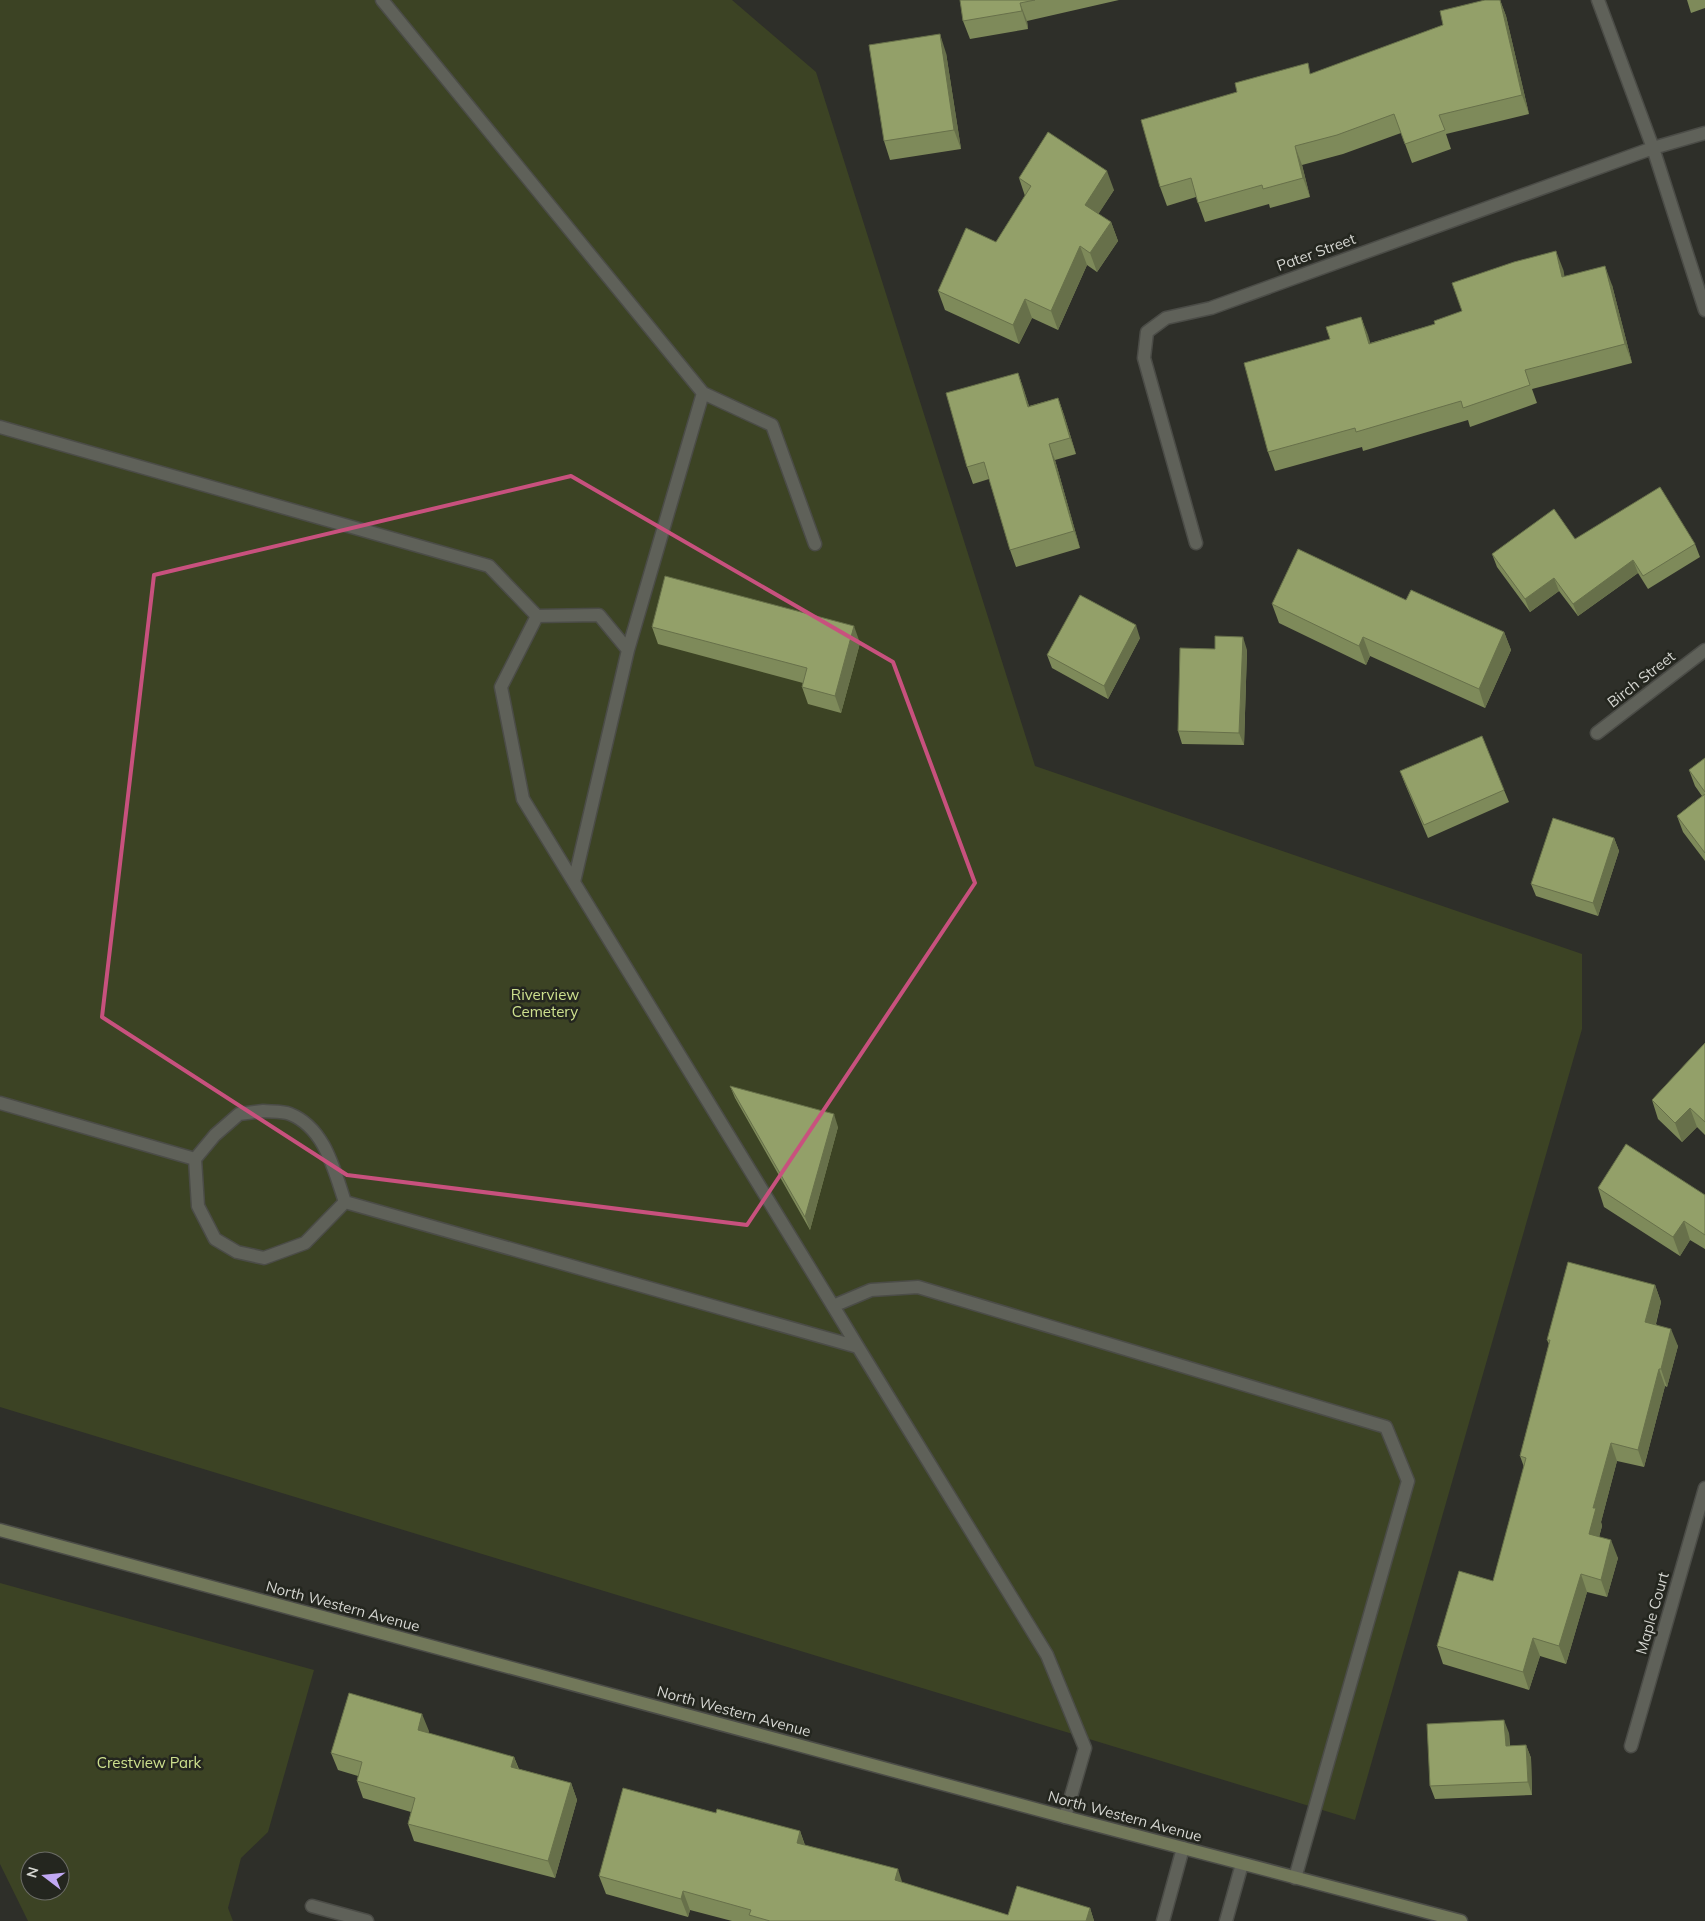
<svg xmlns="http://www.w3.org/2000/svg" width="1705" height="1921" viewBox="0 0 1705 1921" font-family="Mulish,sans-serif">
<rect width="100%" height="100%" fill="#2e2f29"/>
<path fill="#3c4324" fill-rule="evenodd" d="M0,0H732L816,72L1035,766L1582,954V1029L1355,1820L0,1407Z
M0,1583L314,1670L268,1832L241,1858L228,1908L233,1921H28L0,1864ZM30,1861H60V1891H30Z"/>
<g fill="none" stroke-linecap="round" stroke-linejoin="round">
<g stroke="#4b4c47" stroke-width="15">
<path id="lane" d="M382,0L703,393L628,650
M703,393L772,425L815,544
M0,427L489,566L537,616
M574,882L628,650L599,615L537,616L501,687L523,799L833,1306L858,1347L1047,1655L1085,1748L1065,1817
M0,1103L195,1159
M263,1111C271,1112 282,1111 290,1114C325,1128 334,1170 345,1202L305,1243L264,1258L237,1252L215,1239L198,1206L195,1159L215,1135L239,1114Z
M345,1202L858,1347
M833,1306L871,1290L918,1287L1386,1427L1408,1481L1295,1878"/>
</g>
<g stroke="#4b4c47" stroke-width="15">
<path id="street" d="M1598,0L1653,148L1705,310
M1196,543L1144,358L1147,332L1166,318L1211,308L1653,148L1705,133
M1597,733L1705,650
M1631,1746L1705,1488
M312,1906L367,1921
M1163,1921L1183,1848
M1226,1921L1242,1864"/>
</g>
<g stroke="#4b4c47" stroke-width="15">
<path id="secondary" d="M0,1530L1065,1817L1461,1921"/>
</g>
<use href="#lane" stroke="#5f6159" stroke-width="12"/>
<use href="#street" stroke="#5f6159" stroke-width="12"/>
<use href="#secondary" stroke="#72785a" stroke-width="12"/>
</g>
<path fill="#7e8a5a" d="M960,0H1119L1027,21L1028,29L970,39L963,21Z
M1485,0H1500L1506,16L1529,114L1446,134L1451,149L1412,163L1401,133L1343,154L1302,165L1310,197L1270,208L1269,204L1205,222L1196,197L1167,206L1160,187L1311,74L1443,25Z
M1687,0H1705V8L1691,13Z
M946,53L961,149L890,160L884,141Z
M1019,178L1114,190L1098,214L1111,222L1118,241L1097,272L1087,265L1058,330L1032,318L1019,344L945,310L938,291L996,242L1025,196Z
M1563,269L1564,276L1612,285L1632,363L1532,389L1537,403L1470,427L1468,420L1363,451L1362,447L1275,471L1268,452L1330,339L1361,317L1370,343L1435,324L1462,311Z
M1018,373L1029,406L1058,398L1064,415L1076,454L1055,460L1080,548L1016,567L1010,550L989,479L973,484L967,467Z
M1575,539L1695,544L1700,557L1648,589L1638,573L1578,616L1559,591L1530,612L1497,567L1492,554Z
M1406,600L1504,632L1511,650L1485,708L1370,656L1366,665L1279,623L1272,604Z
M652,627L860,643L841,713L808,704L802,687L803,683L658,644Z
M1140,638L1108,699L1052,668L1047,655Z
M1247,650L1244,745L1182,744L1178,731Z
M1705,758V861L1683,832L1677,816L1702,796L1695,786L1689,770Z
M1400,771L1504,790L1509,802L1428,838L1405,784Z
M1614,838L1619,851L1598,916L1536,896L1531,884Z
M1705,1043V1135L1697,1127L1682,1142L1658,1119L1652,1100Z
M730,1086L838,1127L810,1230L735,1098Z
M1598,1188L1705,1195V1249L1690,1240L1680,1256L1604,1207Z
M1655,1285L1661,1302L1656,1324L1678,1346L1667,1387L1665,1386L1644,1467L1617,1461L1601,1522L1602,1526L1599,1537L1618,1558L1607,1597L1587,1592L1566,1664L1540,1656L1529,1690L1443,1664L1437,1646L1493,1581L1524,1467L1520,1456L1549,1344L1547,1340Z
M429,1731L428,1733L514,1757L519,1769L571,1783L577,1800L555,1878L414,1841L408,1824L411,1812L363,1798L357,1781L358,1776L338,1770L331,1753Z
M1509,1733L1510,1746L1526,1745L1531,1758L1532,1795L1435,1799L1430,1786Z
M716,1813L800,1831L805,1845L903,1883L1008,1915L1090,1908L1094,1921H732L690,1910L688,1917L606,1894L599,1876Z"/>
<path fill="#67704a" d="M1500,0L1506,16L1529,114L1522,95Z
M1020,3L1027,21L1028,29L1022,11Z
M940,34L946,53L961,149L954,130Z
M1295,146L1302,165L1310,197L1303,178Z
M1107,171L1114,190L1092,224L1085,205Z
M1111,222L1118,241L1097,272L1090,253Z
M1080,246L1087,265L1058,330L1051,311Z
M1556,251L1563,269L1569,296L1562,277Z
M1605,266L1612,285L1632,363L1625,344Z
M1025,299L1032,318L1019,344L1013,325Z
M1361,317L1368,335L1376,362L1369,344Z
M1018,373L1024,390L1034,423L1028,407Z
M1058,398L1064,415L1076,454L1070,438Z
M1049,444L1055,460L1080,548L1074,531Z
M1633,560L1638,573L1578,616L1573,604Z
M1554,578L1559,591L1530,612L1525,599Z
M1136,625L1140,638L1108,699L1104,686Z
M854,626L860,643L841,713L835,696Z
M1504,632L1511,650L1485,708L1479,689Z
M1243,637L1247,650L1244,745L1239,733Z
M1363,637L1370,656L1366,665L1359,646Z
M1614,838L1619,851L1598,916L1593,903Z
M1690,1108L1697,1127L1682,1142L1675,1123Z
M834,1114L838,1127L810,1230L805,1217Z
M1684,1221L1690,1240L1680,1256L1673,1237Z
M1655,1285L1661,1302L1652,1339L1645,1322Z
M1671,1329L1678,1346L1667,1387L1661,1369Z
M1659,1369L1665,1386L1644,1467L1638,1450Z
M1611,1443L1617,1461L1601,1522L1602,1526L1595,1552L1589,1534L1593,1508Z
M1611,1540L1618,1558L1607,1597L1601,1580Z
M1581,1574L1587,1592L1566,1664L1559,1646Z
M1533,1638L1540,1656L1529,1690L1523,1672Z
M422,1714L429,1731L424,1747L418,1730Z
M1504,1720L1509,1733L1510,1759L1506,1746Z
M1526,1745L1531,1758L1532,1795L1528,1782Z
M514,1757L520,1774L511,1767Z
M571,1783L577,1800L555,1878L548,1861Z
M800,1831L806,1849L797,1843Z
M898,1869L904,1888L895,1880Z
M683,1891L690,1910L688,1917L681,1899Z
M1090,1908L1094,1921H1086Z"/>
<path fill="#93a069" stroke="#67704a" d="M960,0H1035L1020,3L1022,11L963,21Z
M1485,0H1500L1522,95L1439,115L1445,130L1405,144L1394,114L1337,135L1295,146L1303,178L1263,189L1262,185L1198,203L1191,178L1160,187L1141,120L1237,92L1235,83L1308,63L1310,74L1443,25L1440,11Z
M940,34L954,130L884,141L869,45Z
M1048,132L1107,171L1085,205L1111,222L1090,253L1080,246L1051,311L1025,299L1013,325L938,291L966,228L996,242L1031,186L1019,178Z
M1556,251L1562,277L1605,266L1625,344L1525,370L1530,385L1463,408L1461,401L1356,432L1355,428L1268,452L1244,363L1330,339L1326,327L1361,317L1369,344L1435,324L1434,321L1462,311L1452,283L1514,262Z
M1018,373L1028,407L1058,398L1070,438L1049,444L1074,531L1010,550L984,462L967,467L946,393Z
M1660,487L1695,544L1643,576L1633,560L1573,604L1554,578L1525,599L1492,554L1554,509L1575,539Z
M1298,549L1406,600L1411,590L1504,632L1479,689L1363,637L1359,646L1272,604Z
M665,576L854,626L835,696L802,687L807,668L652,627Z
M1080,595L1136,625L1104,686L1047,655Z
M1215,636L1243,637L1239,733L1178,731L1180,648L1215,649Z
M1482,736L1504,790L1424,825L1400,771Z
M1705,758V792L1689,770Z
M1705,794V853L1677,816Z
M1553,818L1614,838L1593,903L1531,884Z
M1705,1043V1122L1690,1108L1675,1123L1652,1100Z
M730,1086L834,1114L805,1217Z
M1626,1144L1705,1195V1235L1684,1221L1673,1237L1598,1188Z
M1568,1262L1655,1285L1645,1322L1671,1329L1661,1369H1659L1638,1450L1611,1443L1593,1508H1596L1589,1534L1611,1540L1601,1580L1581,1574L1559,1646L1533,1638L1523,1672L1437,1646L1459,1571L1493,1581L1526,1458L1520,1456L1550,1340H1547Z
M349,1693L422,1714L418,1730L514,1757L511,1767L571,1783L548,1861L408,1824L415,1798L357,1781L362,1762L331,1753Z
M1504,1720L1506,1746L1526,1745L1528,1782L1430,1786L1427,1724Z
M623,1788L716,1813L717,1809L800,1831L797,1843L898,1869L895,1880L1008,1915L1017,1886L1090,1908L1086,1921H770L749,1915L751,1910L683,1891L681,1899L599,1876Z"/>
<path fill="none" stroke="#c8517e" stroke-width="4" stroke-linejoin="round" d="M571,476L893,662L975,883L747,1225L347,1175L102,1017L154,575Z"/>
<g text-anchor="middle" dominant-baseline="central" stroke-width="5" stroke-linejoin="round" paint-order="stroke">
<g font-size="15" fill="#d5d6d1" stroke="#24261f">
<text transform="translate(1316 252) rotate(-20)">Pater Street</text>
<text transform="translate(1641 679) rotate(-38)">Birch Street</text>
<text transform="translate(343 1606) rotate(15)">North Western Avenue</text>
<text transform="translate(1652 1613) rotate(-74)">Maple Court</text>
<text transform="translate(734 1711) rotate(15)">North Western Avenue</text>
<text transform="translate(1125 1816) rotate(15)">North Western Avenue</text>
</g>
<g font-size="15" fill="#cde08e" stroke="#24261f">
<text x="545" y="994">Riverview<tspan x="545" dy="17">Cemetery</tspan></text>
<text x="149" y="1762">Crestview Park</text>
</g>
</g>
<g transform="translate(45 1876) rotate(286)"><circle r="24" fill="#24261f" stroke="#6b6c66"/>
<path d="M0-4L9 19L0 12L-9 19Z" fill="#c1a8f3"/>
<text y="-8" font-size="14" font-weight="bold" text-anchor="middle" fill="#d5d6d1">N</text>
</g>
</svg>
